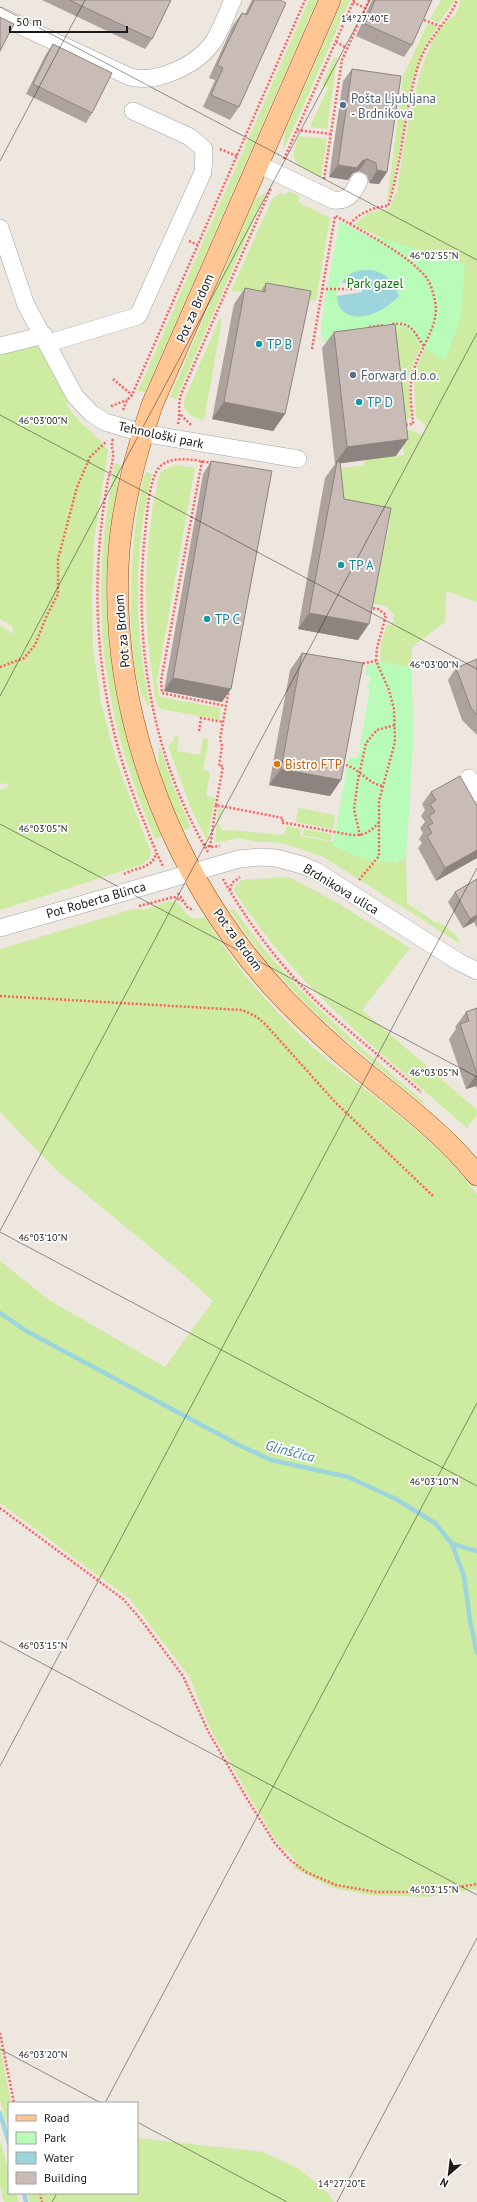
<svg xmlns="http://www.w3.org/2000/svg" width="477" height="2202" viewBox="0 0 477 2202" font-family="'PT Sans',sans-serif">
<rect width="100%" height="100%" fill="#ede7df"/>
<path fill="#cdeba1" d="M309,0H317L145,392L138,391Z
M343,0H350L283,151L285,132Z
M441,0H455L439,23L430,19Z
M461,0H477V602L446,591L445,622L412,647V668L381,662C379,649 382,638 387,625H392L394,615L386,606L372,604L390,521L332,509L329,470L364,465L365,460L404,455L401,427L422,435L426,430L423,422L416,418L414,374L425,348L445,360L465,265L382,238L354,225L368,213L389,209L397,191C403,155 418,30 455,16Z
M428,23L437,26L425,47L413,78L392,190L387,203L403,76Z
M334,57L337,58L327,129L310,127L328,88L322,85Z
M299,136L327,139L321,177C297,164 287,165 299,136Z
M288,191L300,196L298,202L330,218L316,301L257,290L255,294L231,291L272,199L280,193L286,195Z
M266,192L176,399L170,397L253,203L257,198Z
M220,318L222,320L204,420C193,417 183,414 184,400Z
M406,327L421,346L408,378L411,418H401L382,328Z
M37,341L42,345L69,403L66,405L81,423L101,441L108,451L94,540L92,598L93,649L101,703L117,763L151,853L149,859L141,865L0,910V790L7,788L8,783L0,784V625L14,634L12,626L0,619V351Z
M115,463L121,465C117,489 112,513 109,537C98,640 120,743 161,836L155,839C100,711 88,599 115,463Z
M174,465L195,468L157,680L159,697L221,708L219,720L161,709C154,704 154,688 153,680C142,612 144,543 159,476L162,471Z
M146,472L152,474C133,550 134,630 150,707C120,681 131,510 146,472Z
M173,736L179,737L177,751L200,755L203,738L209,740L203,770L210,772L206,796L215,798L207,841L191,808L168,746L174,740Z
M160,747L173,786L191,828L184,830C176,812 151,765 160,747Z
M218,808L222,810L218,824L223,831L230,830L284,835L287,826L301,829L300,836L333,842V846L396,863L406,858L407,903L436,923L438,922L453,932L459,940V943L322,856L285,844L271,842H258L238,838L215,843Z
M298,808L335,815L333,829L296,822Z
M304,829L332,834L331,841L303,835Z
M289,877L336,902L410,948L362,1010L477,1110V1115L467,1128C384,1055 293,985 234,890L236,885L242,880Z
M169,901L178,903C187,914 189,922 205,917C235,970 289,1029 336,1067C386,1106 439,1142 477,1194V1889L426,1897L371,1895L333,1888L293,1868L296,1861L277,1842L249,1796L210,1728L189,1676L130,1599L0,1503V1261L49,1300L165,1367L213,1301L183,1274L55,1169L0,1112V949L133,909L144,910Z
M234,909C289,988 352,1040 424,1102L423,1104C374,1064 324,1025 282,978C262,957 246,934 230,910Z
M0,2045L11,2103H9V2133L0,2100Z
M137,2138L263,2152L299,2169L326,2191L334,2202H30L27,2193H137Z
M0,2141L9,2171V2193H16L19,2202H4L0,2186Z"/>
<path fill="#b9fbb8" d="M340,221L369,237L382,238L465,265L461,318L445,360L421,346L406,327L383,328L343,340L323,342L321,330L325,298Z
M381,662L412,668L413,746L406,858C383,870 355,855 333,846L349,757L355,758L358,756L370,689L367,688L371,677L365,675L367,665Z"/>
<path fill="#9dd5dd" d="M372,270C386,273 395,283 399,296C387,309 357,327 341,309C332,297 341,277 354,272C359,270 366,270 372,270Z"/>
<path fill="#ede7df" d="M340,282L363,286L362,292L336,296Z"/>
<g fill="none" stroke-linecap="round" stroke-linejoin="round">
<path stroke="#9dd5dd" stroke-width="4.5" d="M0,1313L28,1332L239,1445L271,1460L348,1477L396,1499L435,1523L452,1544L464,1576L470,1621L477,1653
M452,1544L477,1551
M0,2113L9,2143
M24,2193L26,2202"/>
<g stroke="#a2a2a2" stroke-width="18">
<path id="minor" d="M0,16L130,77C158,84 200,64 215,39C222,27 227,13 233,0
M258,164L333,200C347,202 353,194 359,181
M0,228L26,305L75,396L91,413L105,422L142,433L298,459
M49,343L138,316L203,172L204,149L190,137L133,111
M0,346L44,335
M469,778L477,793
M0,928L239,859L260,857L276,858L302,865L316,871L459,962L477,971"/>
</g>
<g stroke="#915300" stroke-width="22">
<path id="major" d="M330,0L152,405C134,458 120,512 118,568C112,727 177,887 286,1001C305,1020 325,1039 346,1057C391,1095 439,1128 477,1175"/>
</g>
<path stroke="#ff5f5e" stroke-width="2.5" stroke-dasharray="2 2" stroke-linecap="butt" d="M353,2L365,8
M424,20L440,26
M336,42L347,48
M297,130L331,134
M220,149L237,156
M284,159L354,0
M324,179L342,60L369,0
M336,216C361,231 412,256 428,280C432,287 436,302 436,310C435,332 418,352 413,373C408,389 412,408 413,424L404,425
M350,224C359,213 374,207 388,206C403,160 404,109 419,63C427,38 449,22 457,0
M189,241L198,245
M322,289H359
M392,324C412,322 413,331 424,346
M369,327L385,325
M312,349L335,216
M113,379L132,395
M111,406L127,400
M123,410L127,400L132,395L305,0
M181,415L191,425
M178,424C181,413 177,404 182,392L271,188
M113,439C110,447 114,450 113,457C112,465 110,473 108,480C87,595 97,711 143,819C149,834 155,851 163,866
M202,461L161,681L162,693L226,706
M359,664L376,661
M0,667L24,658L35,645L47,615L58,594V559L77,487L90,457L107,441
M199,731L201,718L223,722
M342,764C359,767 365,782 382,786
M216,805L223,766H219L222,746L220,739L229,689
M360,836L354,809L358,780L366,743L377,730L395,725
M204,844L210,847L220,846
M210,847L216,805L283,818L282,823H286L352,835C364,836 372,831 379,822
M208,852C152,758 133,642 145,534C147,514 148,490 156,472C166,453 195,460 212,463
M124,874C136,867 153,869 156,853
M223,879C248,923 279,964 315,1000C349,1032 386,1061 421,1092
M359,880L379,856V801L395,742L394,709L389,690L376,661L377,648L386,615L378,609L371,608
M230,890L232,883L240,877
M178,893L188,908L194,910
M139,906L174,897L182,901
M0,996L242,1010L257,1017L266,1025L335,1102L433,1196
M0,1508L123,1599L138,1616L183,1676L208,1731L246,1797L274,1842L289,1859L306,1872L336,1885L376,1892H429L477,1884
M0,2033L14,2103
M40,2193L42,2202"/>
<use href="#minor" stroke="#fff" stroke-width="17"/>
<use href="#major" stroke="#ffc592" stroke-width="21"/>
</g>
<path fill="#ada29d" d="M42,0H171L152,39L145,49Z
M252,0H280L239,107L230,120L203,107L215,80L209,78L233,25L242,13L245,14Z
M372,0H432L412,45L404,57L356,36Z
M53,44L92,113L86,123L26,94L46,54Z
M352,69L387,172L379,184L369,183L367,175L359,171L353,173L348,180L329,177L343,81Z
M266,283L285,414L273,431L212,419L234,304L245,288L261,291Z
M334,332L396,456L340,463L358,640L298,629L325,478L335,464L322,348Z
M211,461L222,702L164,691L203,474Z
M302,653L341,780L330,796L269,785L290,670Z
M477,659V735L462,720L448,680L456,668Z
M431,792L477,806V858L436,881L418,848L422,843L419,839L423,833L420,828L425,822L421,816L425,810L422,804Z
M477,879V928L474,922L463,928L448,902L455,892Z
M477,1008V1090L476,1086L466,1089L449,1039L456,1029L455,1027L466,1012Z"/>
<path fill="#8d847f" d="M367,159L359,171L353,173L348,180L329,177L338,165L362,161Z
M377,170L387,172L379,184L369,183Z
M224,402L285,414L273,431L212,419Z
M408,439L396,456L336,464V462L347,447Z
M309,613L369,624L358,640L298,629Z
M173,678L231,689L222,702L164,691Z
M281,769L341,780L330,796L269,785Z
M477,850V858L436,881L445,868Z
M477,915V918L474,922L463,928L470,919Z
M477,1074V1084L476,1086L466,1089Z"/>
<path fill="#c9bcb6" stroke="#8d847f" d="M69,0H171L152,39Z
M254,0H280L286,3L239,107L211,95L223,68L217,65L242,13L247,15Z
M375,0H432L412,45L365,24Z
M0,17L14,24L0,51Z
M53,44L112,73L92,113L33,84Z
M352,69L401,76L387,172L377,170L376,163L367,159L362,161L357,168L338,165Z
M266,283L311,291L285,414L224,402L245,288L265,292Z
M395,324L408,439L347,447L334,332Z
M211,461L272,471L231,689L173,678Z
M337,462H340L344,499L391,508L369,624L309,613Z
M302,653L363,663L341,780L281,769Z
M477,659V715L471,708L456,668Z
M460,776L477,806V850L445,868L427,836L432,833L428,826L433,823L429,816L435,812L430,804L436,800L431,792Z
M477,879V915L470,919L455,892Z
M477,1008V1074L460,1024L469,1021L466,1012Z"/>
<path fill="none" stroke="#1b1b1b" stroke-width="1" stroke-opacity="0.45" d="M0,7L477,260M0,161L85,0M0,415L477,669M0,696L370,0M0,824L477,1077M0,1231L477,333M0,1232L477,1486M0,1641L477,1895M0,1766L477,868M0,2049L101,2103M105,2103L477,1403M137,2122L287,2202M52,2202L57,2193M337,2202L477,1938"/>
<g fill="#5c6f8a" stroke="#fff" stroke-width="1.5">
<circle cx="343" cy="105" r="4"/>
<circle cx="353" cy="375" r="4"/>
</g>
<g fill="#0f9aa8" stroke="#fff" stroke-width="1.5">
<circle cx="259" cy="344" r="4"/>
<circle cx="359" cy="402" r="4"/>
<circle cx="341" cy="565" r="4"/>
<circle cx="207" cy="619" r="4"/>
</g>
<circle fill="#e8710a" stroke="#fff" stroke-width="1.5" cx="277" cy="764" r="4"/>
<g text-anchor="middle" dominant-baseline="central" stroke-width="3.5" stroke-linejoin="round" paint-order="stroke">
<g font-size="13" fill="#4e5e75" stroke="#fff" text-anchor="start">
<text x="351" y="98">Pošta Ljubljana<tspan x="351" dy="15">- Brdnikova</tspan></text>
<text x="361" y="375">Forward d.o.o.</text>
</g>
<g font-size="13" fill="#087b06" stroke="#fff">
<text x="375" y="283">Park gazel</text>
</g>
<g font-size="13" fill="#1b1b1b" stroke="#fff">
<text transform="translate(195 308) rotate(-66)">Pot za Brdom</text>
<text transform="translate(161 435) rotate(12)">Tehnološki park</text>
<text transform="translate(122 631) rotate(-95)">Pot za Brdom</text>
<text transform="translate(341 889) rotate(31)">Brdnikova ulica</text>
<text transform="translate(96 900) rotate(-16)">Pot Roberta Blinca</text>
<text transform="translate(238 940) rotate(54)">Pot za Brdom</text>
</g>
<g font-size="13" fill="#0d838f" stroke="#fff" text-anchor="start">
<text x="267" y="344">TP B</text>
<text x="367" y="402">TP D</text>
<text x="349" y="565">TP A</text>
<text x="215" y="619">TP C</text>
</g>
<g font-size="13" fill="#c56008" stroke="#fff" text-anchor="start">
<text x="285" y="764">Bistro FTP</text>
</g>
<g font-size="14" font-style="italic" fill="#3f789d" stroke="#fff">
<text transform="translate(290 1451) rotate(15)">Glinščica</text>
</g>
</g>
<g font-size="10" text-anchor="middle" fill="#1b1b1b" stroke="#fff" stroke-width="3.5" stroke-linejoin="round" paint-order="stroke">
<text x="365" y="22">14°27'40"E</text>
<text x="434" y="259">46°02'55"N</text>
<text x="43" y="424">46°03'00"N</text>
<text x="434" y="668">46°03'00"N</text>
<text x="43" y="832">46°03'05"N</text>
<text x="434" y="1076">46°03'05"N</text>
<text x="43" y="1241">46°03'10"N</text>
<text x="434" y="1485">46°03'10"N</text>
<text x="43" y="1649">46°03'15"N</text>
<text x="434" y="1893">46°03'15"N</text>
<text x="43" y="2058">46°03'20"N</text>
<text x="342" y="2187">14°27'20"E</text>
</g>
<rect x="8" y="2102" width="130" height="92" fill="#ffffff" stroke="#a4a4a4"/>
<rect x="16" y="2115" width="20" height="6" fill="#ffc592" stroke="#a4a4a4"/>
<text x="44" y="2122" font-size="12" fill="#1b1b1b">Road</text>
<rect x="16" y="2132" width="20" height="12" fill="#b9fbb8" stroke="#a4a4a4"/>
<text x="44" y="2142" font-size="12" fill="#1b1b1b">Park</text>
<rect x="16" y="2152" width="20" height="12" fill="#9dd5dd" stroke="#a4a4a4"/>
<text x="44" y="2162" font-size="12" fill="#1b1b1b">Water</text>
<rect x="16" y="2172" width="20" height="12" fill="#c9bcb6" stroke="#a4a4a4"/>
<text x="44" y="2182" font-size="12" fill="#1b1b1b">Building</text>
<g transform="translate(449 2174) rotate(208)" stroke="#ffffff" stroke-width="3" paint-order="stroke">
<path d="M0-3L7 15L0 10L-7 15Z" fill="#1b1b1b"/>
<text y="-6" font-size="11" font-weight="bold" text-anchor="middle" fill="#1b1b1b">N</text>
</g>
<path d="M10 26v6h117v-6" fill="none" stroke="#1b1b1b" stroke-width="2"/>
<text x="16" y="26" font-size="12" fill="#1b1b1b" stroke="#ffffff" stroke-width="3" paint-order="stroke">50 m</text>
</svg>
